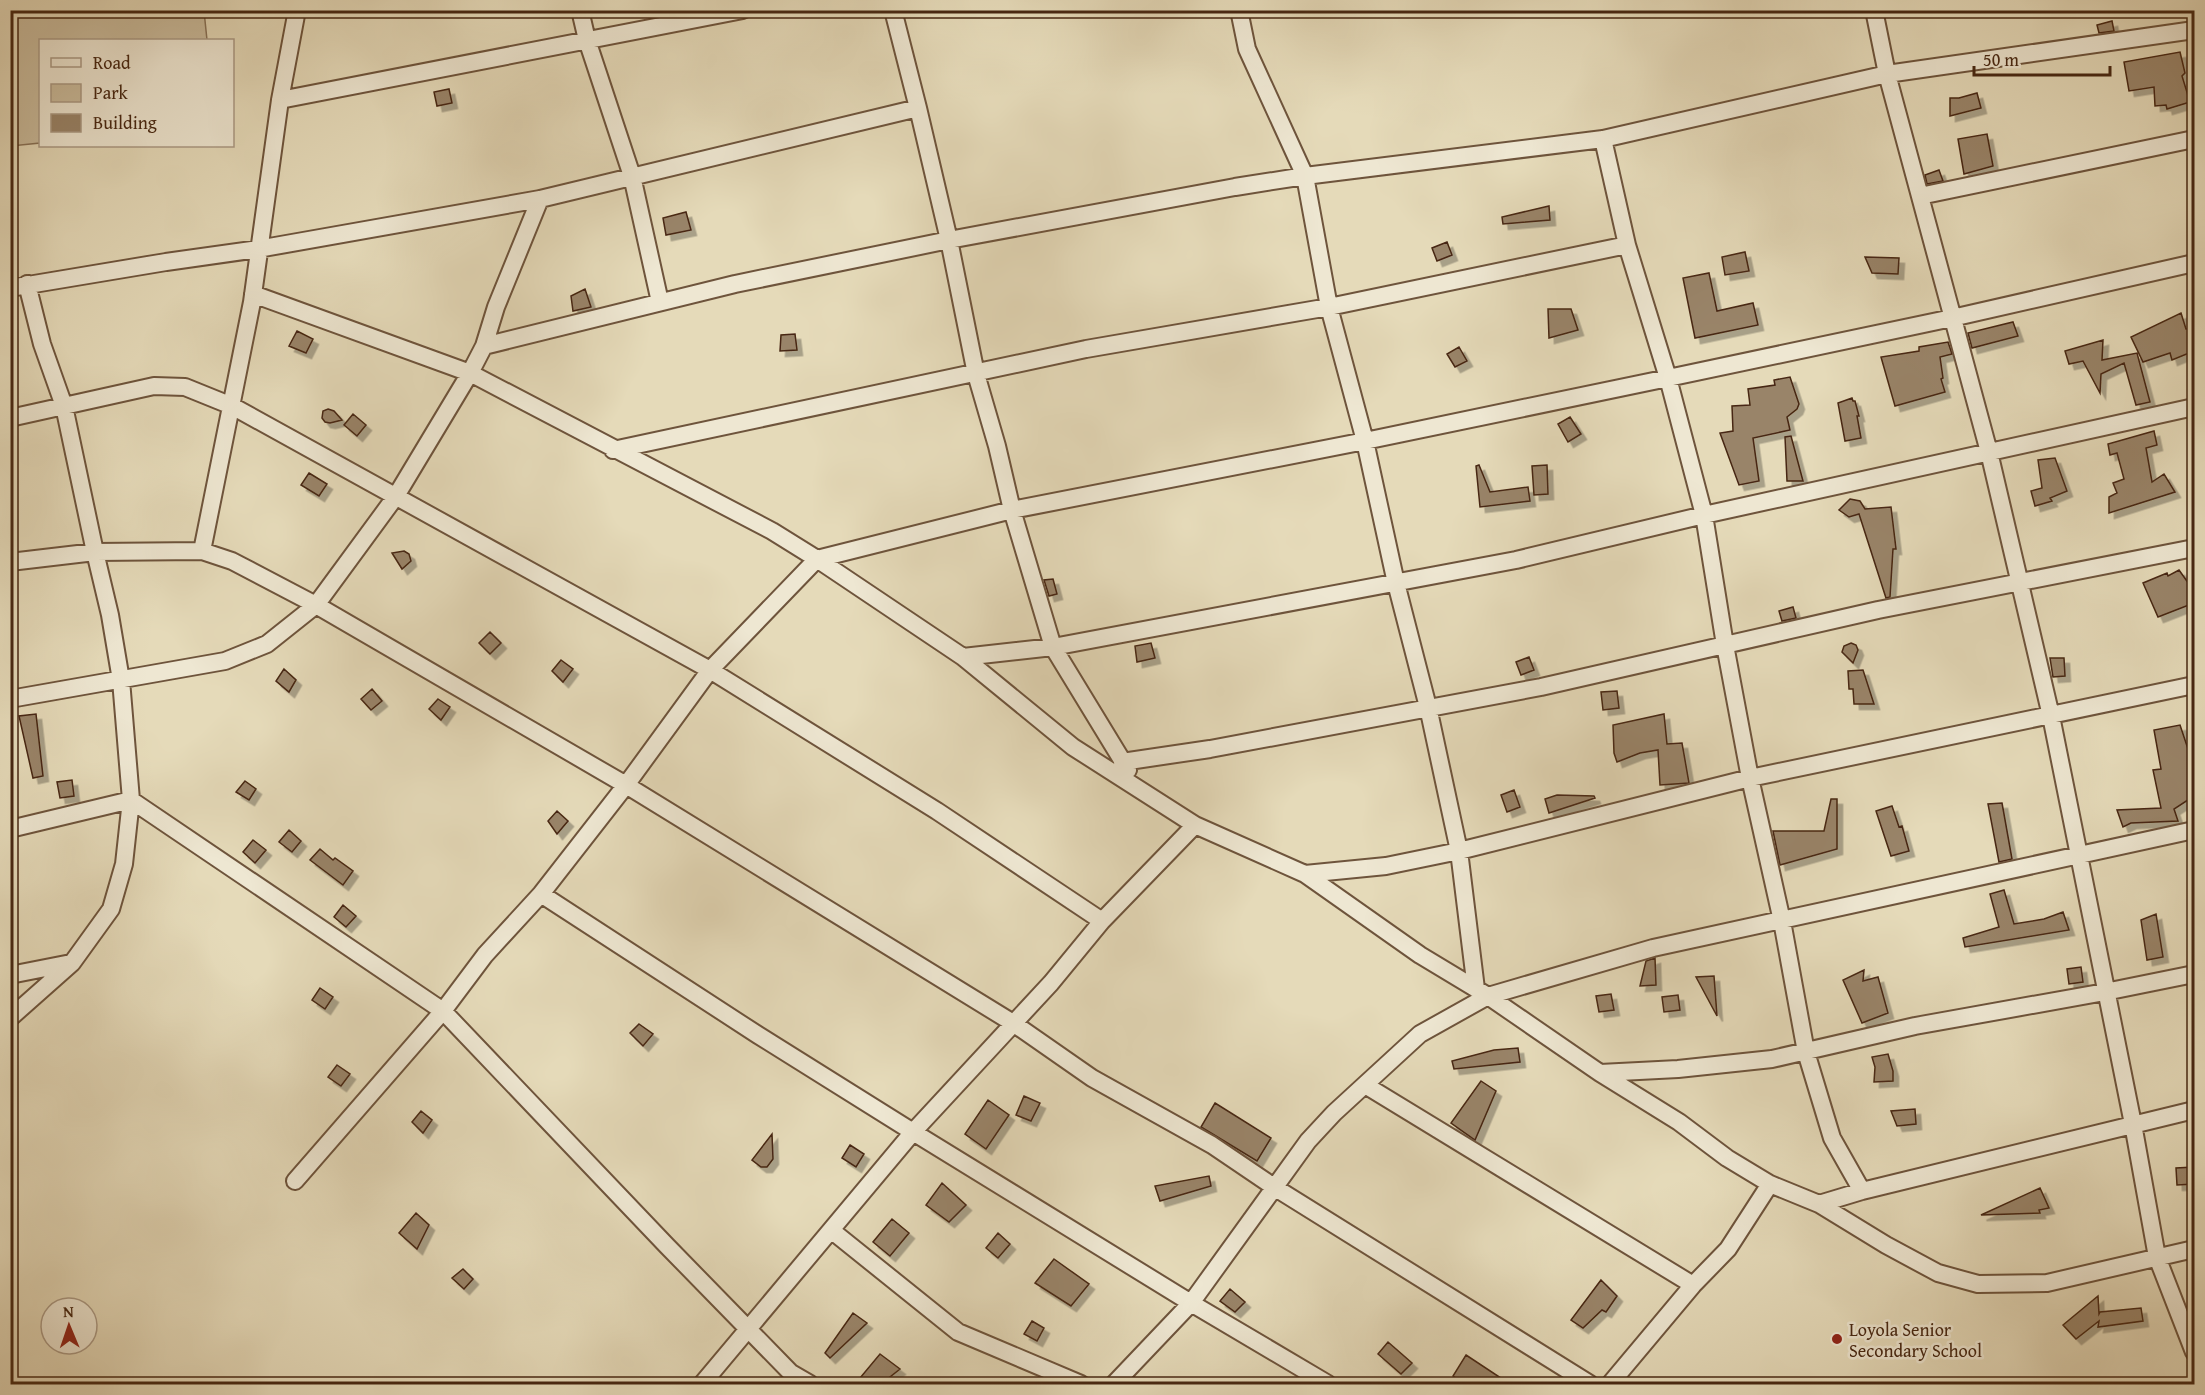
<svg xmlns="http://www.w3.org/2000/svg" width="2205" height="1395" viewBox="0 0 2205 1395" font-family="'Gentium Book Plus',serif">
<defs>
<filter id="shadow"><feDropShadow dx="5.5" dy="5.5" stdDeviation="0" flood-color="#0004"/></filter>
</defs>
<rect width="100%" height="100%" fill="#e5dab9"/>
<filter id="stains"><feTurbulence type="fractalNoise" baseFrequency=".00333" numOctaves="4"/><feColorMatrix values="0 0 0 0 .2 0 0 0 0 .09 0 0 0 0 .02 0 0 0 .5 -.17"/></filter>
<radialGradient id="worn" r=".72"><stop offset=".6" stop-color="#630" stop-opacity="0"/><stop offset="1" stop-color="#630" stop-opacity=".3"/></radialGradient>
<path fill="#cabc9d" stroke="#887258" stroke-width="1.5" d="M11,10L204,11L207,40H40V143L11,146Z"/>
<path fill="#998469" stroke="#472712" stroke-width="1.5" filter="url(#shadow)" d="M2112,21L2114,31L2099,33L2097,25Z
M2180,52L2185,73L2182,76L2190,102L2167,109L2166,105L2155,106L2154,87L2129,91L2124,62Z
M449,89L452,103L437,106L434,92Z
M1977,93L1981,108L1950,116V98H1959Z
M1987,134L1993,166L1964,174L1958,139Z
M1939,170L1943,181L1927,184L1925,175Z
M1549,206L1550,220L1503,224L1502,217Z
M686,212L691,230L666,235L663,218Z
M1447,242L1452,255L1437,261L1432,248Z
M1745,252L1749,271L1725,275L1722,257Z
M1865,257L1899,258L1898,274L1872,273Z
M1709,273L1717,311L1753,303L1758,325L1695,338L1683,278Z
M585,289L591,307L573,311L571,296Z
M1548,309H1571L1578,330L1549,338Z
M2181,313L2186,329H2194V351L2172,360L2170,353L2143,362L2131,337Z
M2013,322L2018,336L1972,348L1968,333Z
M297,331L313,339L306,353L289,346Z
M795,334L797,350L780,351L781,335Z
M2103,340L2102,360L2137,353L2150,402L2136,405L2124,363L2101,374L2100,393L2083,361L2069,364L2065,351Z
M1948,342L1952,354L1940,357L1943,378L1941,379L1945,392L1895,406L1881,357L1919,351V347Z
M1459,347L1467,361L1455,367L1447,354Z
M1790,377L1799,404L1797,409L1787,417L1790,430L1753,438L1759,481L1739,485L1720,433L1733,431L1732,406L1750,405L1748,389L1775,385L1774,380Z
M1852,398L1853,401H1855L1859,416H1857L1861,438L1845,441L1838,403Z
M328,409L334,411L342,420L330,423L325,422L322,418L323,411Z
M353,414L366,425L357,436L344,425Z
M1570,417L1581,434L1568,442L1558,424Z
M2154,431L2157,445L2146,448L2152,482L2164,474L2175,492L2109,513V497L2117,493L2113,483L2124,479L2117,453L2110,455L2108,444Z
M1791,436L1803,481H1787L1785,437Z
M2055,458L2067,491L2050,498L2052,501L2035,506L2031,491L2042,488L2038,460Z
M1479,465L1490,492L1528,487L1530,501L1480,507L1476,466Z
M1547,465L1548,494L1534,495L1532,466Z
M309,473L327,484L319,496L301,485Z
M1850,499L1860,501L1865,509L1891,507L1896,549H1893L1890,597L1886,598L1859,514L1849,517L1839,510Z
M404,551L409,554L411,561L402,569L392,553Z
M2179,570L2194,591V603L2158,617L2143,583L2167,573L2168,576Z
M1053,579L1057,594L1049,596L1044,580Z
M1793,607L1796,618L1782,621L1779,611Z
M490,632L501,643L490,654L479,643Z
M1151,643L1155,658L1137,662L1135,646Z
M1851,643L1856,645L1858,650L1853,663L1842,652L1844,646Z
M1529,657L1534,670L1521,675L1516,662Z
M2050,658H2064L2065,676L2053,677Z
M561,660L573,669L563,682L552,671Z
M284,669L296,680L289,692L276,681Z
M1863,670L1874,704H1854L1853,689H1849L1848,671Z
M372,689L382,701L371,710L361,699Z
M1617,691L1619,708L1603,710L1601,692Z
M438,699L450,707L441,720L429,709Z
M36,714L43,776L33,778L19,716Z
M1664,714L1667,744L1682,743L1689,783L1660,785L1658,750L1640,753L1617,762L1614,753L1613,725Z
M2180,725L2194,767V796L2174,809L2178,821L2131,823L2123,827L2117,810L2161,808L2153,770L2161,769L2154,730Z
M72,780L74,796L60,798L57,782Z
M245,781L256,789L249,800L236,792Z
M1514,790L1520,807L1507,812L1501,795Z
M1557,795L1594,796L1595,798L1549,813L1545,799Z
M1831,799H1837V849L1780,865L1773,831H1824Z
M2002,803L2012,859L1999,862L1988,804Z
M1892,806L1899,827L1902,826L1909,851L1891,856L1876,811Z
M557,811L568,821L557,834L548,821Z
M289,830L301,841L292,852L279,842Z
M253,840L266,850L255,863L243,852Z
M320,849L333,860L335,858L353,871L343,885L310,860Z
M2004,890L2014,924L2044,919L2063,912L2069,930L1965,947L1963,938L1999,927L1990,894Z
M343,905L356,916L346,927L334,917Z
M2156,914L2163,957L2147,960L2141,920Z
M1655,958L1656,985L1640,986L1646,961Z
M2081,967L2083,982L2069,984L2067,969Z
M1864,970L1863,981L1878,977L1888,1013L1862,1023L1843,980Z
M1714,976L1717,1016L1696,977Z
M320,988L333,997L325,1009L312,1000Z
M1611,994L1614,1010L1599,1012L1596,996Z
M1678,995L1680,1010L1664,1012L1662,997Z
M639,1024L653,1034L643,1046L630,1033Z
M1518,1048L1520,1062L1454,1069L1452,1061L1494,1050Z
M1888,1054L1893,1071V1081L1874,1082L1875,1067L1872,1057Z
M337,1065L350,1074L341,1086L328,1077Z
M1481,1081L1496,1091L1475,1140L1451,1123Z
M1024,1096L1040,1103L1031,1121L1016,1115Z
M988,1100L1009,1115L986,1149L965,1134Z
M1215,1103L1271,1138L1257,1161L1201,1127Z
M1915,1109L1916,1124L1897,1126L1891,1111Z
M421,1111L432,1120L423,1133L412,1122Z
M772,1134L773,1159L767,1167H761L752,1160Z
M850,1145L864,1154L856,1167L842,1158Z
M2194,1167V1184L2177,1185L2176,1168Z
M1209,1176L1211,1186L1160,1201L1155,1186Z
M942,1183L966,1205L949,1222L926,1205Z
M2040,1188L2049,1208L2039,1210L2040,1213L1981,1215Z
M416,1213L429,1225L417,1249L399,1233Z
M892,1219L909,1233L890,1256L873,1242Z
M998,1233L1010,1244L998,1258L986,1248Z
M1054,1259L1089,1284L1071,1306L1035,1283Z
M463,1269L473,1279L464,1289L452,1278Z
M1601,1280L1617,1296L1606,1312L1602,1310L1583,1328L1571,1320Z
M1230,1289L1245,1302L1235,1312L1220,1301Z
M2098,1296L2099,1314L2100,1312L2141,1308L2143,1321L2098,1327L2099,1321L2076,1339L2063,1325Z
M853,1313L867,1323L830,1358L825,1353Z
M1032,1321L1044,1328L1037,1341L1024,1334Z
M1388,1342L1412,1363L1401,1374L1378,1354Z
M880,1354L900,1369L881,1384H855Z
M1466,1355L1510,1384H1465L1453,1376Z"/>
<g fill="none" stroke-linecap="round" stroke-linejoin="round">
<g stroke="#6e543c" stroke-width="20">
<path id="minor" d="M580,10L587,40L632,176L660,302
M893,10L918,108L949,240L976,374L997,446L1012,510L1053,647L1128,770
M1239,10L1247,49L1305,176L1329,307L1365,441L1396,583L1428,707L1459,851L1476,989
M1874,10L1887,74L1989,452L2051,716L2133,1124L2157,1257L2194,1352
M280,100L743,10
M1603,139L1627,245L1668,378L1704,515L1725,645L1750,778L1782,921L1806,1052L1832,1138L1862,1191
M1920,196L2194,139
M10,288L166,262L258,249L540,199
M253,294L470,373L772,531L817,559L963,657L1073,747L1195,825L1305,874L1420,955L1488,996L1600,1073L1679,1122L1727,1158L1770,1184L1728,1249L1693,1285L1610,1384
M484,346L735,284L949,240L1235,187L1305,176L1603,139L1887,74L2194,30
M10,418L154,386L185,387L232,406L710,670L937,811L1102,921
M613,450L1086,349L1329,307L1627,245
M202,551L252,302L280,100L297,10
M10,562L95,552L202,551L232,561L316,605L626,785L1013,1023L1092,1078L1212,1145L1274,1187L1590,1384
M963,657L1053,647L1516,560L1704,515L2194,407
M10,699L225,661L267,644L316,605L396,496L470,373L484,346L496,307L540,199L918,108
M1122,762L1210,749L1541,687L1878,610L2194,548
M10,829L131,800L443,1011L667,1246L791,1373L810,1384
M1305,874L1386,866L1459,851L1750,778L2194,685
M541,894L758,1035L913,1132L1191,1303L1328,1384
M10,975L71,963
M10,1018L72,963L111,909L124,864L131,800L121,680L110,615L95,552L64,406L42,344L27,284
M1600,1073L1678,1069L1772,1059L1915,1026L2105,992L2194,974
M1365,1085L1693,1285
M295,1181L443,1011L485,955L541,894L626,785L710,670L817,559L1012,510L1365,441L1668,378L1952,318L2194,263
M1770,1184L1819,1204L1886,1245L1938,1273L1978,1284L2047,1283L2194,1249
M1819,1204L1862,1191L2194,1110
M831,1230L958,1332L1081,1384
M702,1384L913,1132L1051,983L1102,921L1195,825
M1114,1384L1191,1303L1308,1141L1334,1113L1420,1034L1488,996L1653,948L2194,830"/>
</g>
<use href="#minor" stroke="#eee7d2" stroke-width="16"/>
</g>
<circle fill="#8f2418" stroke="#eee7d2" stroke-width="2" cx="1837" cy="1339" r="6"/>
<g text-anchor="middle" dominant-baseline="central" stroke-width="5" stroke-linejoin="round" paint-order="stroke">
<g font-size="18" fill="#472712" stroke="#eee7d2" text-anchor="start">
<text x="1849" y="1329">Loyola Senior<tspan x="1849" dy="21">Secondary School</tspan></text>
</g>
</g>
<rect width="2205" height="1395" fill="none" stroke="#e5dab9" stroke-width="36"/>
<rect x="12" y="12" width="2181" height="1371" fill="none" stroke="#472712" stroke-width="3"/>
<rect x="18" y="18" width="2169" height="1359" fill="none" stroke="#472712" stroke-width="1.5"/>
<rect x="39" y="39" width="195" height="108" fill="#eee7d2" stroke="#ab9a85" stroke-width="1.5"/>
<rect x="51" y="58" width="30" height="9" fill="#eee7d2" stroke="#ab9a85" stroke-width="1.5"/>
<text x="93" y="69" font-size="18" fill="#472712">Road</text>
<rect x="51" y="84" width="30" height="18" fill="#cabc9d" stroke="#ab9a85" stroke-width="1.5"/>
<text x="93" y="99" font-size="18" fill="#472712">Park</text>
<rect x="51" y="114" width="30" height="18" fill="#998469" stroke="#ab9a85" stroke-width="1.5"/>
<text x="93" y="129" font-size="18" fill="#472712">Building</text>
<g transform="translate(69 1326) rotate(358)"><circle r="28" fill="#eee7d2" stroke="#ab9a85" stroke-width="1.5"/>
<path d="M0-4.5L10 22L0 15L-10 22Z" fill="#8f2418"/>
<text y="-9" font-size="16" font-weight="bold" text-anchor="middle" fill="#472712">N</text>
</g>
<path d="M1974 66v9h136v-9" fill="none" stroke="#472712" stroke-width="3"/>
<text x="1983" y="66" font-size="18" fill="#472712" stroke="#eee7d2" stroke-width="4.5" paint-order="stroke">50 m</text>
<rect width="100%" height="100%" filter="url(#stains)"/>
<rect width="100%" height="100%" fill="url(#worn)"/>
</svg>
